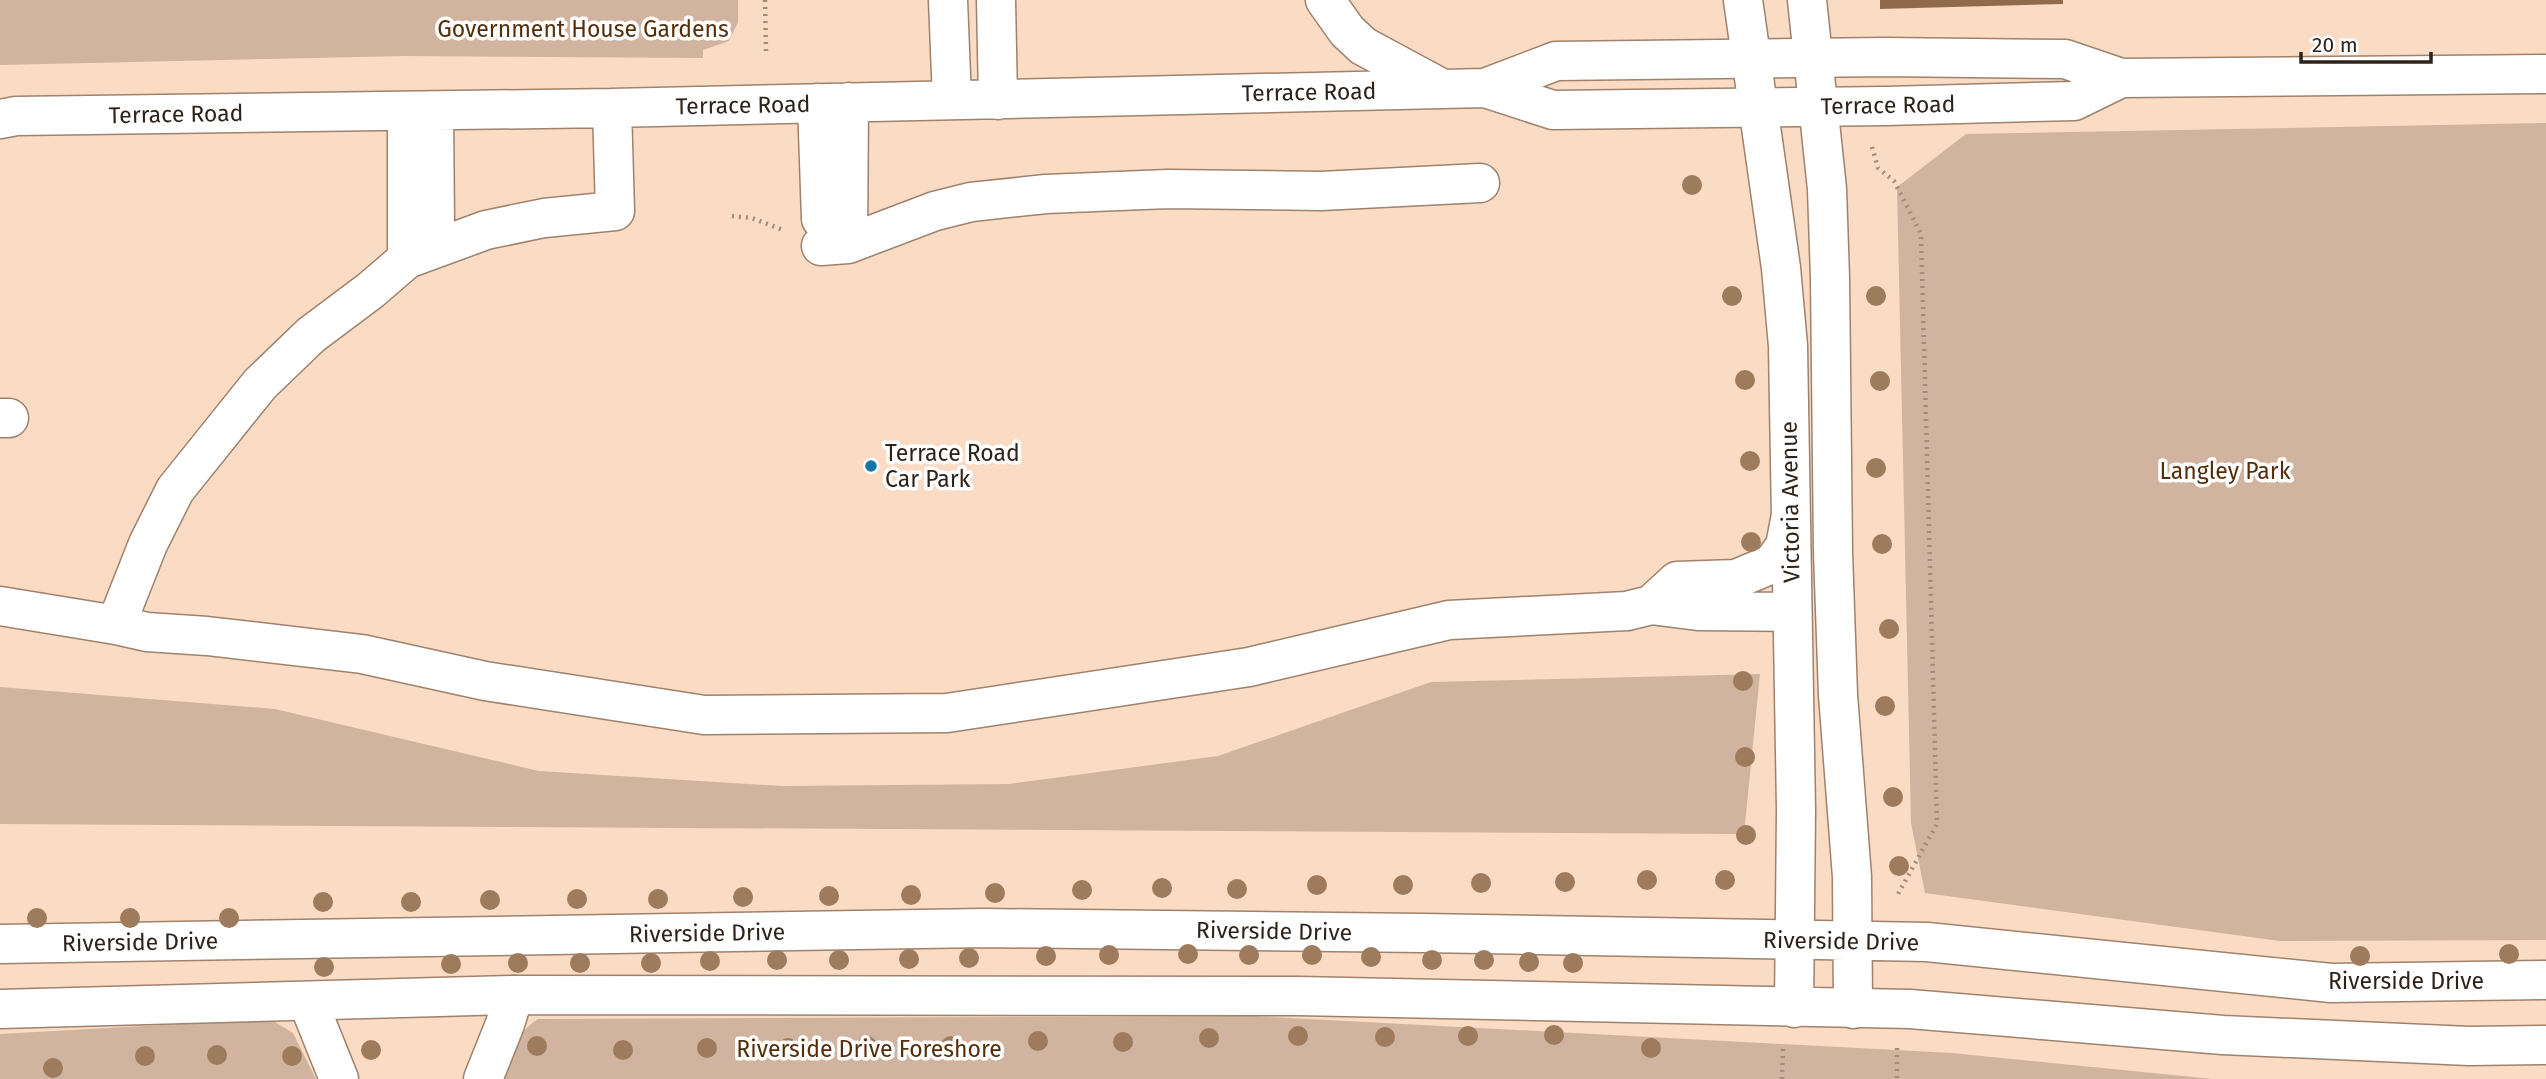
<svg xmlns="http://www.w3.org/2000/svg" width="2546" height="1079" viewBox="0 0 2546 1079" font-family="'Fira Sans',sans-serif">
<rect width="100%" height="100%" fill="#fadbc4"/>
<path fill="#d1b49f" d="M0,0H738V22L729,41L703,50V58L405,56L0,65Z
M2546,123V940L2280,941L1925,893L1911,823L1897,187L1966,134Z
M1760,674L1744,834L0,824V687L275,709L539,771L782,786L1009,784L1218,756L1431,682Z
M1253,1016L1952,1053L2213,1079H501C511,1052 514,1035 538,1019Z
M270,1019L293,1033L316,1079H0V1034Z"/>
<path fill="#916a4e" d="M1880,0H2063V4L1880,9Z"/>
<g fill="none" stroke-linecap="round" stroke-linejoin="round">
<g stroke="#9e826d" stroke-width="41">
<path id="minor" d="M948,0L952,100
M996,0L998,100
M1325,0L1347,31L1363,46L1441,88
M1485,88L1556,61L1885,57L2065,59L2121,78L2546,74
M817,103L821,219
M407,111V259
M0,119L16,116L612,108L1485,88L1553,110L1886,106L2074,101L2121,78
M848,244L849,102
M821,246L848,244L935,211L971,202L1046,194L1168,189L1321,191L1480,183
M417,255L430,243L435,225L434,111
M0,418H9
M1651,605L1698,611L1792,612
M0,606L116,625L147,632L207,636L362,654L485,681L704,715L947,713L1249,667L1449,620L1627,611L1651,605L1677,581L1736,579L1772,564L1785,546L1790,520
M116,625L148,544L175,490L260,384L311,335L371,290L407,259L486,230L544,218L615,211L612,108
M308,1002L339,1079
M483,1079L505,1024L514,995"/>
</g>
<g stroke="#9e826d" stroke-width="41">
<path id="major" d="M1743,0L1781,268L1788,346L1796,810L1794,1008
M1807,0L1827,189L1830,278L1833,553L1838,695L1852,877L1853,1009
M0,944L984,928L1423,933L1927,942L2331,983L2546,980
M0,1009L514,995L1298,996L1910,1009L2223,1035L2469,1046L2546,1045"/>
</g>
<path stroke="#a38c7c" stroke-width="4.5" stroke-dasharray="2 5" stroke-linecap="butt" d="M765,0L766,51
M1872,147L1878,168L1894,181L1921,234L1937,824L1898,894
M732,216L752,218L783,230
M1897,1048V1079
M1782,1079L1783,1048"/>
<use href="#minor" stroke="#fff" stroke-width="38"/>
<use href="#major" stroke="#fff" stroke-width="38"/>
</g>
<g fill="#9f7b5d">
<circle cx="1692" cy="185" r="10"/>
<circle cx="1732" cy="296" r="10"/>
<circle cx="1876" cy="296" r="10"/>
<circle cx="1745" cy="380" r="10"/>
<circle cx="1880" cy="381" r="10"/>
<circle cx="1750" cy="461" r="10"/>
<circle cx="1876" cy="468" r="10"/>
<circle cx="1751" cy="542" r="10"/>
<circle cx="1882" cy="544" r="10"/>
<circle cx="1889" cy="629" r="10"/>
<circle cx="1743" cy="681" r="10"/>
<circle cx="1885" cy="706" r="10"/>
<circle cx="1745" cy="757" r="10"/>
<circle cx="1893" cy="797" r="10"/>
<circle cx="1746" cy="835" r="10"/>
<circle cx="1899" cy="866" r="10"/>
<circle cx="1647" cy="880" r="10"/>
<circle cx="1725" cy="880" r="10"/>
<circle cx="1565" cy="882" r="10"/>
<circle cx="1481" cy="883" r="10"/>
<circle cx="1317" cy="885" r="10"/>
<circle cx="1403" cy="885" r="10"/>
<circle cx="1162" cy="888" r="10"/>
<circle cx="1237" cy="889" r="10"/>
<circle cx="1082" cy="890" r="10"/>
<circle cx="995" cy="893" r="10"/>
<circle cx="911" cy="895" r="10"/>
<circle cx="829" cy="896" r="10"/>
<circle cx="743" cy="897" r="10"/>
<circle cx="577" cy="899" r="10"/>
<circle cx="658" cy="899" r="10"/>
<circle cx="490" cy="900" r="10"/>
<circle cx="323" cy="902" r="10"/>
<circle cx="411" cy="902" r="10"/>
<circle cx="37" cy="918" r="10"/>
<circle cx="130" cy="918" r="10"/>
<circle cx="229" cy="918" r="10"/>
<circle cx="1188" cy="954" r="10"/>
<circle cx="2509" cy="954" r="10"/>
<circle cx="1109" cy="955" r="10"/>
<circle cx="1249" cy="955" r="10"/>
<circle cx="1312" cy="955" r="10"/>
<circle cx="1046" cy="956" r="10"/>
<circle cx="2360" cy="956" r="10"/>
<circle cx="1371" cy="957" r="10"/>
<circle cx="969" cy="958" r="10"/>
<circle cx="909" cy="959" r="10"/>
<circle cx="777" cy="960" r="10"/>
<circle cx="839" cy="960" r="10"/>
<circle cx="1432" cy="960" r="10"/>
<circle cx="1484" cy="960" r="10"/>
<circle cx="710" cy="961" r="10"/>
<circle cx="1529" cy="962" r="10"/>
<circle cx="518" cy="963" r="10"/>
<circle cx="580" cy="963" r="10"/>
<circle cx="651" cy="963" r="10"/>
<circle cx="1573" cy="963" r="10"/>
<circle cx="451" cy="964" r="10"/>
<circle cx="324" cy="967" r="10"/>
<circle cx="1554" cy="1035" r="10"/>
<circle cx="1298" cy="1036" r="10"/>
<circle cx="1468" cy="1036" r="10"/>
<circle cx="1385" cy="1037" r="10"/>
<circle cx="1209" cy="1038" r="10"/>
<circle cx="1038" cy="1041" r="10"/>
<circle cx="1123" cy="1042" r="10"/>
<circle cx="537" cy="1046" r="10"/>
<circle cx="867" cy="1046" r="10"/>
<circle cx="951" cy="1046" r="10"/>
<circle cx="707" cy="1048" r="10"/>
<circle cx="788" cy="1048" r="10"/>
<circle cx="1651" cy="1048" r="10"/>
<circle cx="371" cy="1050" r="10"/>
<circle cx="623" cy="1050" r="10"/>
<circle cx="217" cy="1055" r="10"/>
<circle cx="145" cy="1056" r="10"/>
<circle cx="292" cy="1056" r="10"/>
<circle cx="53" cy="1068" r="10"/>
</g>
<circle fill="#1476a2" stroke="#fff" stroke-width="2.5" cx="871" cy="466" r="7"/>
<g text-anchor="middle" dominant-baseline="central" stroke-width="7" stroke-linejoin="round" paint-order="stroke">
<g font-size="23" fill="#552d08" stroke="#fff">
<text x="583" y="29">Government House Gardens</text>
<text x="2225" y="471">Langley Park</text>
<text x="869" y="1049">Riverside Drive Foreshore</text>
</g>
<g font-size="23" fill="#2e231b" stroke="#fff">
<text transform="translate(1309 92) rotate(-1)">Terrace Road</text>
<text transform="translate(743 105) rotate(-1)">Terrace Road</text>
<text transform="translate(1888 105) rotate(-1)">Terrace Road</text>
<text transform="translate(176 114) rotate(-1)">Terrace Road</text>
<text transform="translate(1790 502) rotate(-91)">Victoria Avenue</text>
<text transform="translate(1274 931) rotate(1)">Riverside Drive</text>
<text transform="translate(707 933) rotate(-1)">Riverside Drive</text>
<text transform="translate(1841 941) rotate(1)">Riverside Drive</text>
<text transform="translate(140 942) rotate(-1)">Riverside Drive</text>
<text x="2406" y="981">Riverside Drive</text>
</g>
<g font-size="23" fill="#2e231b" stroke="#fff" text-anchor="start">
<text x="885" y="453">Terrace Road<tspan x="885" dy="26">Car Park</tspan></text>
</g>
</g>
<path d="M2301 52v10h130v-10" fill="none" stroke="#2e231b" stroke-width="3.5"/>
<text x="2312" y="52" font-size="21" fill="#2e231b" stroke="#ffffff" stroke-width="5" paint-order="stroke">20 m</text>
</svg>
